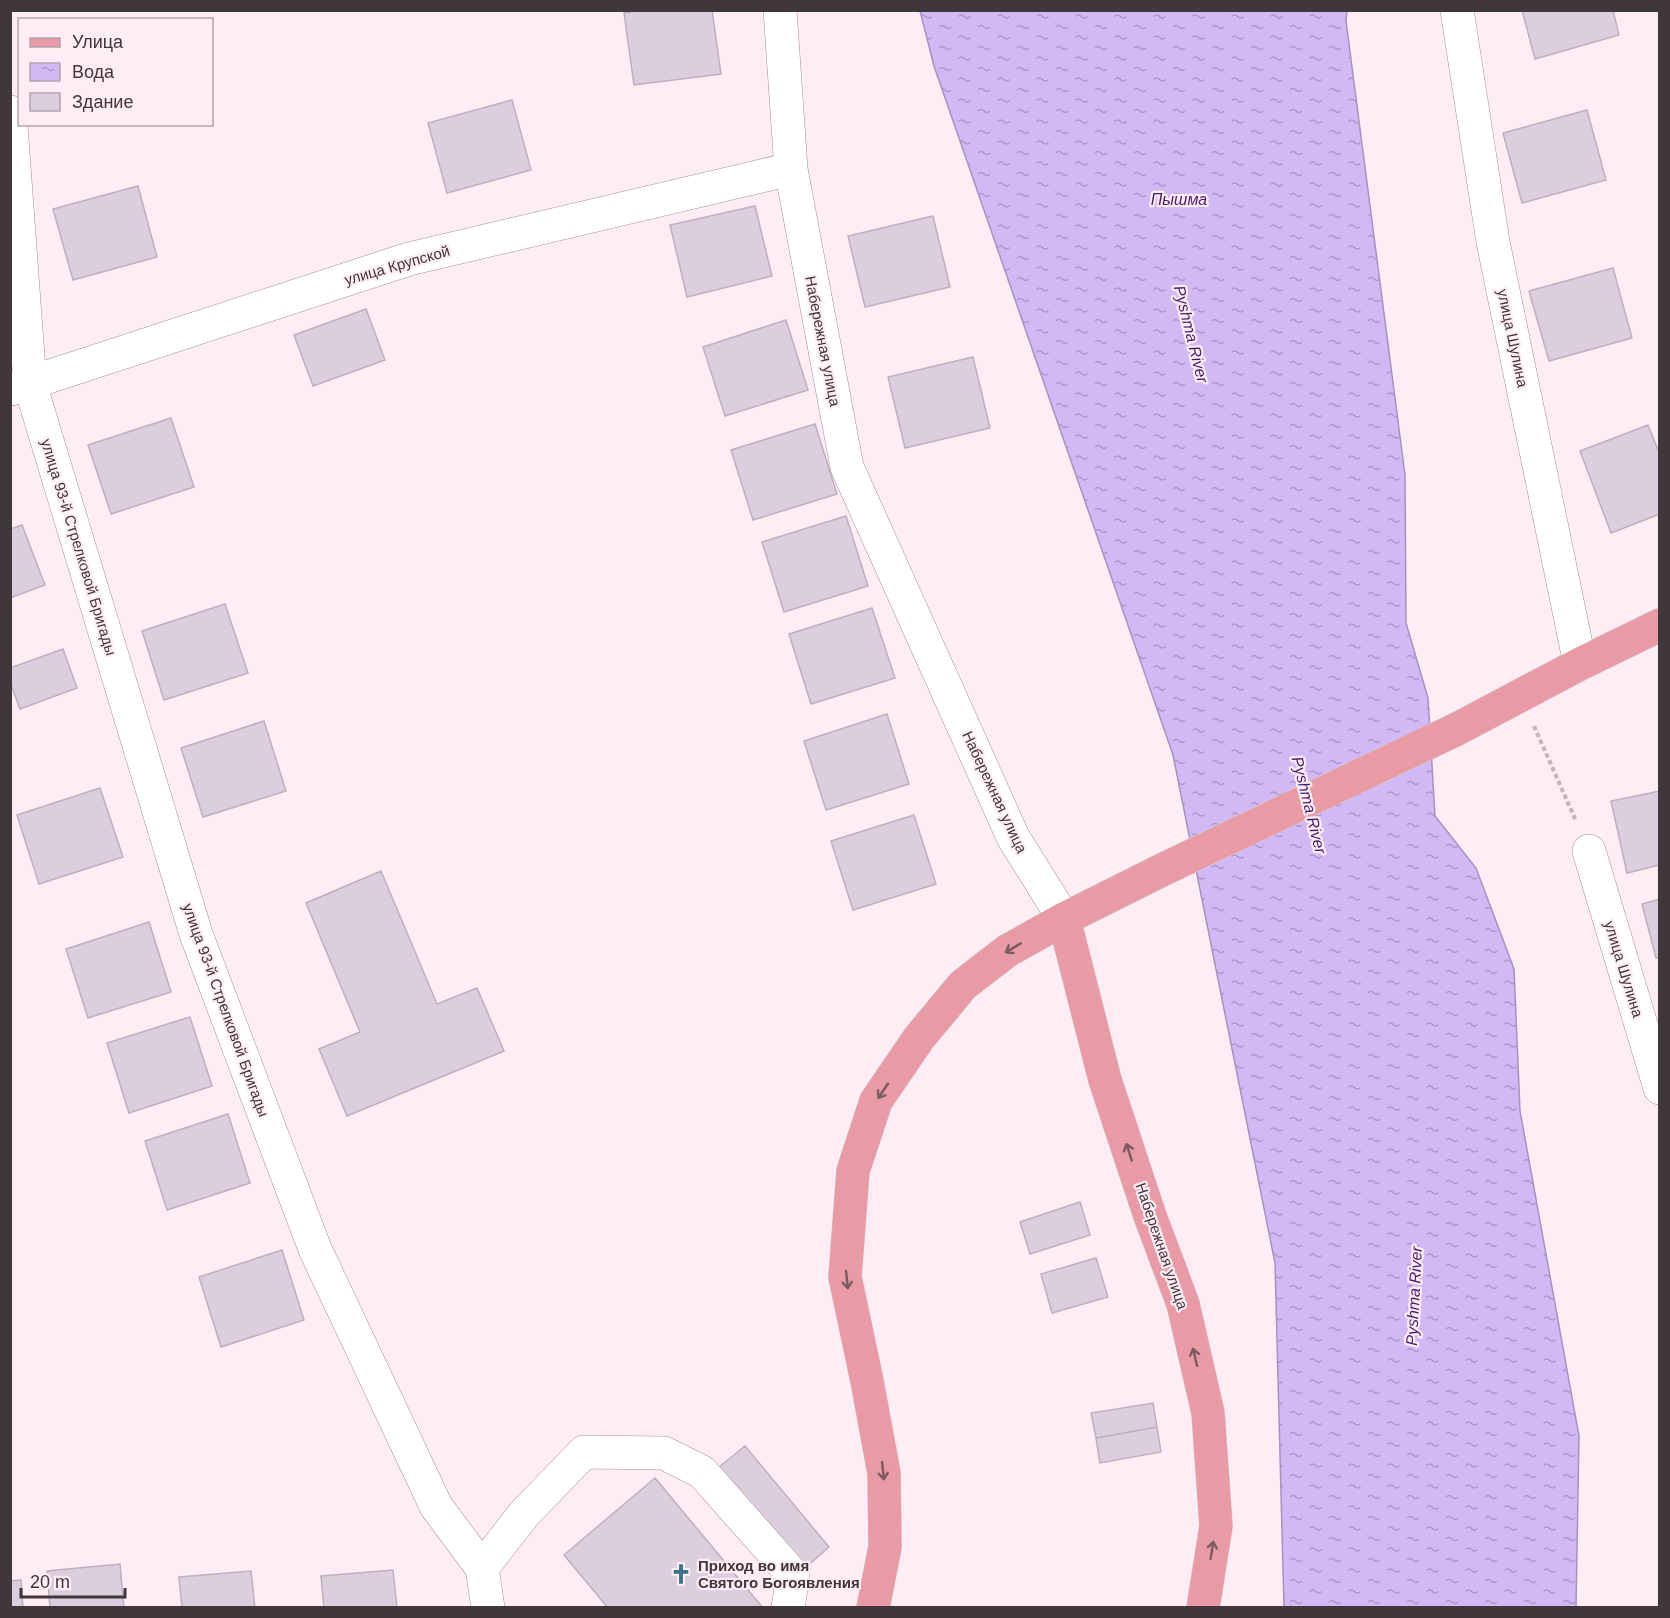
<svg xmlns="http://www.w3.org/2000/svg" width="1670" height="1618" viewBox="0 0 1670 1618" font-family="Helvetica,sans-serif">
<defs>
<pattern id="water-ripples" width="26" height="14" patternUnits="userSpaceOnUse" patternTransform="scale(1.5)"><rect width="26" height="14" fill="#d2b9f5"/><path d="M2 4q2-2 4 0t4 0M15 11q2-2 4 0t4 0" fill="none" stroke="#ac97c7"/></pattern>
</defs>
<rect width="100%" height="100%" fill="#feedf4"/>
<path fill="url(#water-ripples)" stroke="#a692bd" stroke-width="1.5" d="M920,11H1347L1346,21L1405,475L1406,623L1428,698L1435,816L1476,868L1514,969L1520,1111L1579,1436L1576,1607H1284L1275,1263L1173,755L934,66Z"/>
<path fill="#ddcedd" stroke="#bdafbc" stroke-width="1.5" d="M643,10H712L721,74L634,85L624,13Z
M1522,10H1613L1619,35L1535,59Z
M512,100L531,170L447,193L428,123Z
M1587,110L1606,180L1522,203L1503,133Z
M138,186L157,257L73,280L53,209Z
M755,206L772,276L687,297L670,225Z
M933,216L950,287L865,307L848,236Z
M1613,268L1632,338L1549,361L1529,291Z
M366,309L385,360L313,386L294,335Z
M786,320L808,390L725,416L703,347Z
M973,357L990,428L905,448L888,377Z
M171,418L194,487L111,514L88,445Z
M815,424L837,494L753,520L731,450Z
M1648,425L1660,455V514L1611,533L1580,451Z
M846,516L868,586L784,612L762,542Z
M22,525L45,585L10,598V529Z
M225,604L248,673L164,700L142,631Z
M872,608L895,678L811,704L789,634Z
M63,649L77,688L20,709L10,682V668Z
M887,714L909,784L826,810L804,741Z
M264,721L286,791L203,817L181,748Z
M100,788L123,857L39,884L17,815Z
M1660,791V865L1627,873L1611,801Z
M914,815L936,884L853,910L831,841Z
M381,871L437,1004L477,988L504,1051L347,1116L319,1049L360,1032L306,903Z
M1660,899V957L1656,958L1642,904Z
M149,922L171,992L88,1018L66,949Z
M190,1017L212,1086L129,1113L107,1043Z
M228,1114L250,1183L167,1210L145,1141Z
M1080,1202L1090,1235L1030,1254L1020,1222Z
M282,1250L304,1320L221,1347L199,1277Z
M1096,1258L1108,1297L1052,1313L1041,1274Z
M1153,1403L1157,1427L1096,1438L1091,1413Z
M1157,1427L1161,1452L1100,1463L1096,1438Z
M745,1446L829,1547L803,1570L718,1468Z
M655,1478L763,1608H608L564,1555Z
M120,1564L124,1608H50L47,1571Z
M393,1570L397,1608H324L321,1576Z
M251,1571L255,1608H182L179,1577Z
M21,1580L23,1608H10V1581Z"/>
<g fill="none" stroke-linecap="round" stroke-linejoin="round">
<g stroke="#a39098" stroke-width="34">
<path id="minor" d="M780,10L791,169L847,467L1013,837L1064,919
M1457,10L1493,242L1580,664
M10,112L30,384L196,934L315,1249L436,1506L482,1568L488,1608
M11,389L409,259L791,169
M1589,851L1660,1088
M482,1568L524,1514L584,1452L664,1453L702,1472L793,1575L788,1608"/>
</g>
<g stroke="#d5d3d4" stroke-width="34">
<path id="major" d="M1064,919L1105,1080L1150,1216L1183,1304L1208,1413L1216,1526L1203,1608
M873,1608L885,1547L884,1473L867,1381L845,1277L853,1171L876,1101L919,1038L963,985L1007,951L1064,919L1164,869L1457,729L1580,664L1660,625"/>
</g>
<path stroke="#c2b4ba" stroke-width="4" stroke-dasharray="4.5 3" stroke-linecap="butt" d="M1534,726L1576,821"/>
<use href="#minor" stroke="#fff" stroke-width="33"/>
<use href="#major" stroke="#e99ba5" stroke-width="33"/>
</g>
<defs><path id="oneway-shaft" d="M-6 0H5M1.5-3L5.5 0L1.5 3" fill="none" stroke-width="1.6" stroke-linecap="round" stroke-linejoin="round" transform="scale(1.5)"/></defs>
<g stroke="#7a5a5f">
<use href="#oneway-shaft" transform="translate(1013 948) rotate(149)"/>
<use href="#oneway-shaft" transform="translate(883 1091) rotate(124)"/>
<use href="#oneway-shaft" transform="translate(1129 1152) rotate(-108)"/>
<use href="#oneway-shaft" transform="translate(847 1280) rotate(84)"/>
<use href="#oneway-shaft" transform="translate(1195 1357) rotate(-103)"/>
<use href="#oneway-shaft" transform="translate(883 1471) rotate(84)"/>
<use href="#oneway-shaft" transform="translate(1212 1550) rotate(-81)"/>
</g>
<defs>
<g id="church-bare" transform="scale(1.62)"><path d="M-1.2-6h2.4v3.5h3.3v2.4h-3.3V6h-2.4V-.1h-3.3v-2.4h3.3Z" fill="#3b728d" stroke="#feedf4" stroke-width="2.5" paint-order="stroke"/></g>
</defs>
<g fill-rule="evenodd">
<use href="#church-bare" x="681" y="1574"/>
</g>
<g text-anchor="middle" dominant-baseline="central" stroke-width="4.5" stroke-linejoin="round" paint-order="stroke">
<g font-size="15" fill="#3f373a" stroke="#feedf4">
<text transform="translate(397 265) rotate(-16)">улица Крупской</text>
<text transform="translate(1513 338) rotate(78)">улица Шулина</text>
<text transform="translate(823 341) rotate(79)">Набережная улица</text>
<text transform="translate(79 547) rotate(73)">улица 93-й Стрелковой Бригады</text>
<text transform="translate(995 792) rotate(65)">Набережная улица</text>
<text transform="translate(1624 969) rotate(73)">улица Шулина</text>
<text transform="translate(226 1010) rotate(70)">улица 93-й Стрелковой Бригады</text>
<text transform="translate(1162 1246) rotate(71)">Набережная улица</text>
</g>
<g font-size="15" font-weight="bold" fill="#3f373a" stroke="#feedf4" text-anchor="start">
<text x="698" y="1565">Приход во имя<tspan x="698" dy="17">Святого Богоявления</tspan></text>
</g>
<g font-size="16" font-style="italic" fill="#481b70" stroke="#feedf4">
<text x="1179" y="199">Пышма</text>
<text transform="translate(1191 334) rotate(76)">Pyshma River</text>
<text transform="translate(1309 805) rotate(76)">Pyshma River</text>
<text transform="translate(1414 1296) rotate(-87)">Pyshma River</text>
</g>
</g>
<rect width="1670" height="1618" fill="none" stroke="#3f373a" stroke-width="24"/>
<rect x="18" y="18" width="195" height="108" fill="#feedf4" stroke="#b2a4aa" stroke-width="1.5"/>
<rect x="30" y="38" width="30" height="9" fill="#e99ba5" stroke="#b2a4aa" stroke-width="1.5"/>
<text x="72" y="48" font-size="18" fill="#3f373a">Улица</text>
<rect x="30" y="63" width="30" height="18" fill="url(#water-ripples)" stroke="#b2a4aa" stroke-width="1.5"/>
<text x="72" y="78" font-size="18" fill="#3f373a">Вода</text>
<rect x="30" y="93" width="30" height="18" fill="#ddcedd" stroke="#b2a4aa" stroke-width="1.5"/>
<text x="72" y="108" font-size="18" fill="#3f373a">Здание</text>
<path d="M21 1588v9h104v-9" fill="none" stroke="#3f373a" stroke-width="3"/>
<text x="30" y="1588" font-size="18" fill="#3f373a" stroke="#feedf4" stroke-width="4.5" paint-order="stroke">20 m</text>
</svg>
